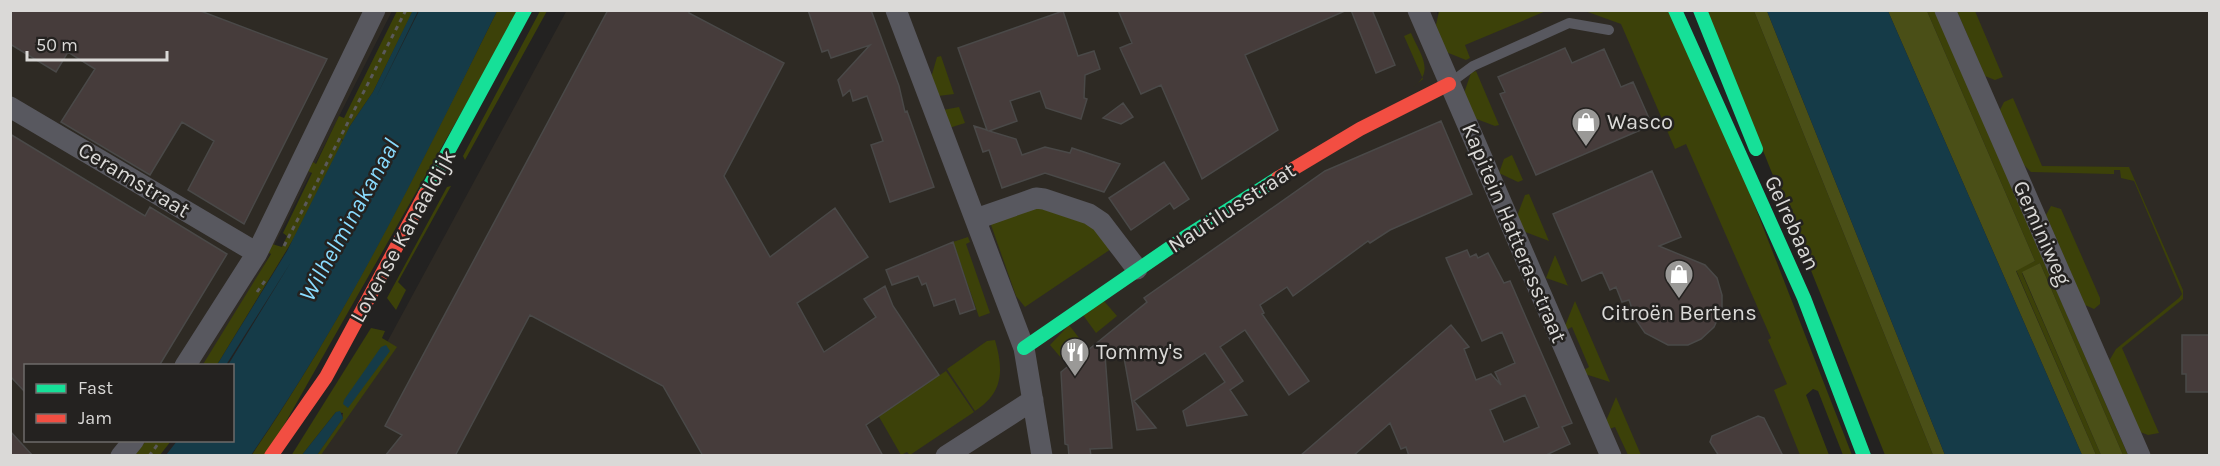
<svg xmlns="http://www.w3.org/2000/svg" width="2220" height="466" viewBox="0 0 2220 466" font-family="Karla,sans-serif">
<rect width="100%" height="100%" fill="#232221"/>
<path fill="#2e2a24" d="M567,10H1436L1448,39L1530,11H1595L1621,21L1689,139L1791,385L1803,456H308L359,394Z
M10,11H392L214,365L26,366V440L155,441L143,455H11Z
M1935,11H2209V455H2129Z"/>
<path fill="#3c4109" d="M397,11H413L373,92L350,126L344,140L339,139L343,141L294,238L217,365L202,366L271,254L268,252L272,244L282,247L287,236L283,233L312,173L308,171L313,162L316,164L339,116L344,118Z
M497,11H519L267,455L251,456C348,314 421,163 497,11Z
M540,11H547L465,160L463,156Z
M1439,11H1546L1465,45L1470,58L1466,60L1446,52L1436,25Z
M1585,11H1669L1747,186L1852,455H1843L1818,391L1813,389L1806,395L1829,455H1800L1774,390L1787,384L1768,340L1771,338L1686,144L1675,149L1621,24Z
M1707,11H1754L1933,455H1885Z
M1927,11H1935L2128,455H2123L2040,263L2022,273L2101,455H2096L2016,270L2035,261Z
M1957,11H1975L2003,77L1995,80L1985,76Z
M1411,33C1420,54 1436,72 1412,88L1423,79L1404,36Z
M941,56L954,94L938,96L931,78L937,57Z
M1476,71L1499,125L1495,126L1474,118L1464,93L1471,73Z
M2013,98L2042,166L2129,167L2183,290V299L2122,348L2159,433L2148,435L2140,432L2109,361L2116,349L2179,298L2182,294L2134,181L2121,178L2120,170H2114V174H2110L2031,172L2023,164L2000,110L2004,102Z
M959,107L965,123L949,128L943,110Z
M1512,155L1523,180L1518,182L1499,173L1504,159Z
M451,186L398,282L406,290L396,310L387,298L447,187Z
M1529,194L1549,241L1523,231L1517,216L1525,195Z
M1039,205L1094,224L1111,249L1025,307L1016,296L990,222Z
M2051,206L2061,209L2100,298V304L2094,309L2085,305L2046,215Z
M968,237L970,242L966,244L990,313L979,317L953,242Z
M1555,255L1568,286H1569L1546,278Z
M1104,301L1117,316L1096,333L1083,315Z
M1575,301L1610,382L1585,374L1584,370L1589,367L1572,327L1566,330L1565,326Z
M1069,325L1083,343L1070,350L1072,352L1062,359L1050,345Z
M371,328L385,331L382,338L397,347L321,455H317L343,418V413L336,412L302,455L291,456Z
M995,340C1004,371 1003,393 975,411L947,369L987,341Z
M946,371L974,412L910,455L907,452L901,455L878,415Z
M1616,397L1641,455H1628L1615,427L1609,429L1606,421Z
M146,441H171L160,455L134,456Z"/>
<path fill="#4a4f17" d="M1754,11H1767L1945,455H1933Z
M1888,11H1927L2035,261L2016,271L2096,455H2082Z
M2040,263L2123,455H2101L2022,272Z"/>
<path fill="#153b48" d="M413,10L418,11L376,97L419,11H497C422,163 348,315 251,455H166L177,441L232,440V366L228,365L291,262L226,365H217L287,251L350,126L373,92Z
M1767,11H1888L2082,455H1945Z
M386,345L390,351L348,408L343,404L344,400L381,347Z
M340,411L343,418L317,455H302L336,412Z"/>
<path fill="#463c3b" stroke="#4a4948" stroke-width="1.5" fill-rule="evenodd" d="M10,10H198L327,59L244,224L188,190L214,141L182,122L150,175L61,122L95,69L68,52L56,72L10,44Z
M608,10H689V13L784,63L724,176L770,257L835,208L868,257L797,303L824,352L876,317L864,299L885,286L893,306L939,375L866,425L883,456H703L663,386L530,315L455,456H385L402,435L385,426Z
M808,10H871L899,86L905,112L907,111L934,187L890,202L871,145L883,141L867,96L853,101L850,90L843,96L838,80L870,45L831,58L828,50L822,52Z
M1118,10H1347L1245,55L1278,130L1202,179L1161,85L1141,94L1120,48L1132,43Z
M1351,10H1372L1395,65L1376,73Z
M1063,11L1078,56L1094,51L1100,69L1085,75L1084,98L1087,99L1081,119L1046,108L1040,91L1010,101L1017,121L989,131L1016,139L1022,155L1045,147L1070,153L1072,148L1120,164L1104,192L1045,173L1002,188L989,150L983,152L974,126L987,130L958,48Z
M1565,48L1572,63L1604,49L1621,87L1633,82L1652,125L1536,175L1500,94L1505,92L1498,77Z
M1123,103L1133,117L1121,124L1103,118Z
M1441,121L1472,194L1390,230L1370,243L1368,241L1293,296L1287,287L1260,305L1264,313L1262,314L1309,381L1289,395L1245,330L1220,347L1243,381L1230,390L1247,415L1187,426L1183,411L1225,382L1205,353L1134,401L1156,428L1137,430L1123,352L1105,355L1112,448L1090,449L1091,456H1069L1068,445L1065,444L1061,372L1147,302L1144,298L1325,171Z
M10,134L145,216L150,207L227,254L159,366H26V393L10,376Z
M1164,162L1189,199L1174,209L1170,203L1131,230L1109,198Z
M1652,171L1681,237L1659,246L1705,265L1717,278L1722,295V309L1714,327L1701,339L1688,345H1668L1645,333L1636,320L1629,300L1622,302L1616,287L1610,290L1602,272L1582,281L1553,214Z
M953,242L975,309L960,314L955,299L934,306L926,283L922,285L918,276L892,285L886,270Z
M1467,250L1470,257L1476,254L1478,258L1488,253L1504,283L1510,281L1572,423L1562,427L1570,444L1544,456H1409L1406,447L1401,449L1390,423L1353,456H1300L1451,325L1469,347L1464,349L1476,380L1491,374L1501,385L1495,372L1515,363L1502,332L1482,341L1446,258ZM1525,395L1539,427L1504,442L1490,410Z
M2182,335H2210V392H2186V374H2182Z
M1758,416L1764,418L1783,456H1719L1710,442L1712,436Z
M10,431L33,456H10Z"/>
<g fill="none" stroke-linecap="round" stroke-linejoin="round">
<path stroke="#5a595c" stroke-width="3" stroke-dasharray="4.5 4.5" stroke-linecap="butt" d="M284,246L406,10
M257,292L267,278
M149,456L161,440"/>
<path stroke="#58585f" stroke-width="10" d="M1450,83L1473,66L1569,23L1609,30"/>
<path stroke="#58585f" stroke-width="21" d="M896,10L1024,348L1042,456
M1418,10L1611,456
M1945,10L2140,456
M10,107L257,253
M976,219L1036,198L1044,199L1089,214L1101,222L1137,269
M185,366L257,253L375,10
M121,456L134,440
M946,456L1033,400"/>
<path stroke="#16e098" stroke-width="14" d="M1675,10L1804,298L1864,456
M1700,10L1756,149
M425,194L525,10
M1024,348L1184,238L1278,178"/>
<path stroke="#f24e42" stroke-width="14" d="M1278,178L1360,129L1449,84
M271,456L326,377L425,194"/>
</g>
<defs>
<g id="shop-pin" transform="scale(1.5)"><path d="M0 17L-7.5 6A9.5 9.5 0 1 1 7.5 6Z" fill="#9a9997" stroke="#242220"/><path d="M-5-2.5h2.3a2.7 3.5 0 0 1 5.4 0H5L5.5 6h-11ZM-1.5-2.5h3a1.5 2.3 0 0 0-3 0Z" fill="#fff"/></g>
<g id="restaurant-pin" transform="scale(1.5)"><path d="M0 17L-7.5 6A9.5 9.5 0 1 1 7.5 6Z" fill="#9a9997" stroke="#242220"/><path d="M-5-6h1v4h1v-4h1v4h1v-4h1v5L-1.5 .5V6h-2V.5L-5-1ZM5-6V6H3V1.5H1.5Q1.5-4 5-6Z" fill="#fff"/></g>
</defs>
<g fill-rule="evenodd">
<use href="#shop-pin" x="1586" y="122"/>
<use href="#shop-pin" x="1679" y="274"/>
<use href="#restaurant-pin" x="1075" y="352"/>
</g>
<g text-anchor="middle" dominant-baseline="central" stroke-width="5" stroke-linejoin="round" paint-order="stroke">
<g font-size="22" fill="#dad9d7" stroke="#242220" text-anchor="start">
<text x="1607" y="122">Wasco</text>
<text x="1679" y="313" text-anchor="middle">Citroën Bertens</text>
<text x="1096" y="352">Tommy's</text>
</g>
<g font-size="22" fill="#dad9d7" stroke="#242220">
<text transform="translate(134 180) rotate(31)">Ceramstraat</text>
<text transform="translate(1232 208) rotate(-33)">Nautilusstraat</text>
<text transform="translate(1792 223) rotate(65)">Gelrebaan</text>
<text transform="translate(1514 233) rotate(67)">Kapitein Hatterasstraat</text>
<text transform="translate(2042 233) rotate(66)">Geminiweg</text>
<text transform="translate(403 236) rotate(-61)">Lovense Kanaaldijk</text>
</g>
<g font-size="24" font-style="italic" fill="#89dbfe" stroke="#242220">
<text transform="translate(349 220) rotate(-61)">Wilhelminakanaal</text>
</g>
</g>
<rect width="2220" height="466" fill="none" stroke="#dad9d7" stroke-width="24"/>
<rect x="24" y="364" width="210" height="78" fill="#242220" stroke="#6d6b69" stroke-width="1.5"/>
<rect x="36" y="384" width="30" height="9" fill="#16e098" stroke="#6d6b69" stroke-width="1.5"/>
<text x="78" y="394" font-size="18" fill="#dad9d7">Fast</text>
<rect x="36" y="414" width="30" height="9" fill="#f24e42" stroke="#6d6b69" stroke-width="1.5"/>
<text x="78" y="424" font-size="18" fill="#dad9d7">Jam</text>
<path d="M27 51v9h140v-9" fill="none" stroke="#dad9d7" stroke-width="3"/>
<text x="36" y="51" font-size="18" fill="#dad9d7" stroke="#242220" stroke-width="4.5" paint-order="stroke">50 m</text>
</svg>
